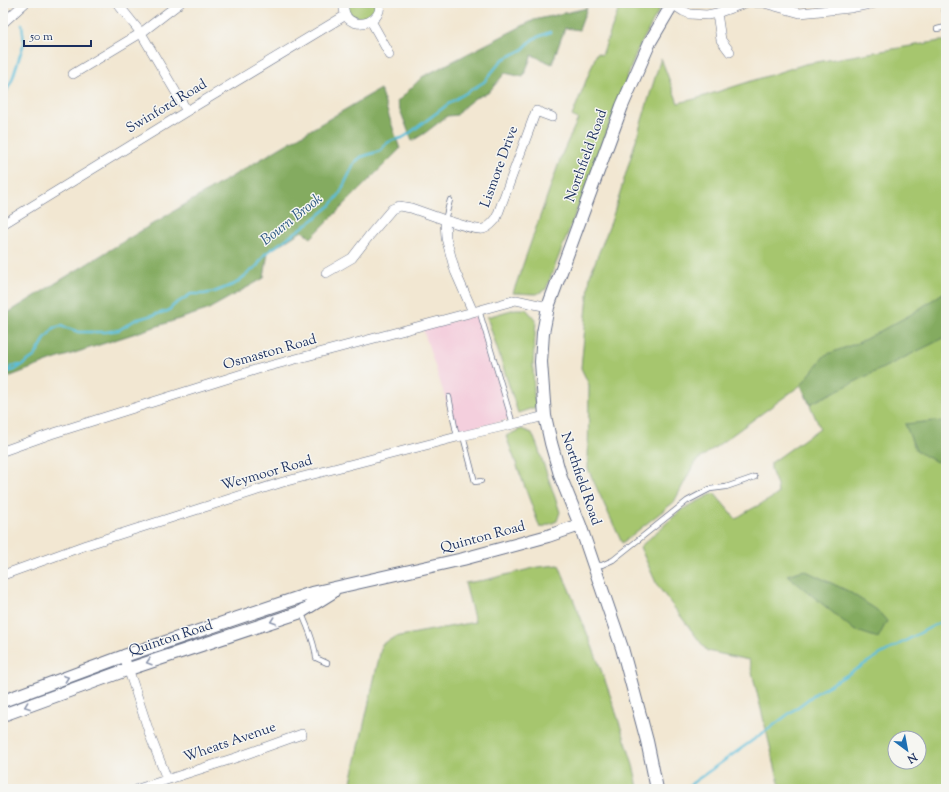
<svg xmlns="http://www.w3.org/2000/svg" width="949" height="792" viewBox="0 0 949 792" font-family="'Sorts Mill Goudy',serif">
<rect width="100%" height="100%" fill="#f6f6f2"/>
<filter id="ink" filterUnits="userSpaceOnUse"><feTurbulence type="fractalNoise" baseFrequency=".025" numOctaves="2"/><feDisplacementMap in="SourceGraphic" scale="8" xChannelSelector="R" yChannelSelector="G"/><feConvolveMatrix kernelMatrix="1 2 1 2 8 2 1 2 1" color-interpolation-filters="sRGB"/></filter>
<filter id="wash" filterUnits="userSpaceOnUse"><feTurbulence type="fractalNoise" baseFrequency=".012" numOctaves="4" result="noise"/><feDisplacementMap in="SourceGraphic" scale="16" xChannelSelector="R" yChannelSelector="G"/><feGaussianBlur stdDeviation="0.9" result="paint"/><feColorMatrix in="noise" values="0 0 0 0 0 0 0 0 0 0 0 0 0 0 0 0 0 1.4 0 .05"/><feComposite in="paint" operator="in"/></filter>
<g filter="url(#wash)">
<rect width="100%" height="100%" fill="#f2e7d2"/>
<path fill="#f4cfdd" d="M476,315L511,418L500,422L456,431L423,329Z"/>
<path fill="#a6c66e" stroke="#607a66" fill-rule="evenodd" d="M344,3H379L377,15L354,22Z
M621,3H663L637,51L591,174L546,289L537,294L513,293L562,154L578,119L572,116L597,53L602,55Z
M940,41H946V789H787L779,783L749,660L707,651L657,585L640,547L681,510L714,493L736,519C748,509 764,504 778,494L777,485L771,470V463L820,428L801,385L695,462L674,502L622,543L588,469L589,385L581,368L590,275L611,222L661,58L678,103L695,99L805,64ZM895,738H919V762H895Z
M515,309H526L536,320L533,365L534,395L536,407L518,413L487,317Z
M521,429L532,433L537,445L560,512L557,521L540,528L506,436Z
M559,565C581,618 603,670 620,725C627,746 635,767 638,789H350L351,782L382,644L395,637L475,622L465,583L485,580L538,567Z"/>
<path fill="#84ab61" stroke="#506d60" d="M587,8L579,30L565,28L552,64L532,55L523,77L505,73L488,93L475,98L466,105L457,115L447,116L425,133L412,141L397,102L422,77L534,20Z
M380,89L400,149L311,238L302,231L268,252L264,278L207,310L53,360L3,379V316C127,238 254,163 380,89Z
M946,291V337L810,404L801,385L825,355L860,342L910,315Z
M934,421L946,423V455L937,462L916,451L905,424Z
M804,570L848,591L877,610L887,621L878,638L854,630L787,575Z"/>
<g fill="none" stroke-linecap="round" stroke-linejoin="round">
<path stroke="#5cbeda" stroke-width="2.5" d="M3,98L12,80L24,43L22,24
M3,373L15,370L35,356L46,337L54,328L61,326L79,332H105L119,330L135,320L168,311L174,305L191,294H204L214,292L235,284L257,266L265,254L314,219L331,205L339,195L355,162L361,157L380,151L387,143L393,140L402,138L407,135L451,102L484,82L502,60L522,50L533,39L550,32
M6,373L12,366L22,365
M684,789L770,728L819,691L832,684L881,654L946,619"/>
</g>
</g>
<g filter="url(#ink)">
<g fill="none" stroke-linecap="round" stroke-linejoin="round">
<g stroke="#666f87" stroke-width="6">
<path id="lane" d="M943,3L946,17
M937,29L946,27
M445,220L450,200
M479,310L513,424
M449,397L457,437
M463,436L475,482L481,481
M595,565H602L613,560L687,501L704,492L710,489L726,487L755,477
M301,612C307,625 315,644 316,658L327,663"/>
</g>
<g stroke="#666f87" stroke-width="10">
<path id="street" d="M117,3L141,33L187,111
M343,3C344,7 344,13 346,16C356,31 384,21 379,3
M757,3H764L800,13L850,8L875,3
M672,4L683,11L690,14L707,15L717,13L745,3
M717,13L721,40L730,52
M371,21L390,55
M3,23L25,3
M73,74L141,33L180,3
M3,224L187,111L346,15
M326,273L352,258L369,236L392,209L399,206L411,208L445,220
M473,312L455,271L446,238L445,220C453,222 477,231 483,229C489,228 492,223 496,219L536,111L552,117
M3,451L51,434L258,369L473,312L516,300L548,307
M3,575L86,545L283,482L457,437L513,424L545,416
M124,656L151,738L167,779
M138,789L238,757L302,734"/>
</g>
<g stroke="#666f87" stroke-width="14">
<path id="secondary" d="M3,701L124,656L312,593L463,559L548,536L580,525
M3,715L129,669L301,612L333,592
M657,789L647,741L622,648L580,525L561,478L551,443L545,416L541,362L543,333L548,307L597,174L622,106L650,42L673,3"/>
</g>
<use href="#lane" stroke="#fff" stroke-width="4.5"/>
<use href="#street" stroke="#fff" stroke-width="9"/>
<use href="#secondary" stroke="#fff" stroke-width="12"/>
</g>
<defs><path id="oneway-chevron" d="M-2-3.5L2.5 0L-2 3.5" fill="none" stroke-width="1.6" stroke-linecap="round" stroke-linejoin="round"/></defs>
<g stroke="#8d97ae">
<use href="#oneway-chevron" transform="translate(273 621) rotate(161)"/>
<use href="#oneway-chevron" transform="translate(149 662) rotate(163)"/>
<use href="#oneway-chevron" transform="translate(66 678) rotate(-20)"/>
<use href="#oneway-chevron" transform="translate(27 706) rotate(160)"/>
</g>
</g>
<g text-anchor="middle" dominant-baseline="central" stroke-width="3" stroke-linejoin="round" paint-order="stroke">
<g font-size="14" fill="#1b2f5e" stroke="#f6f6f2">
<text transform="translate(167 107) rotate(-31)">Swinford Road</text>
<text transform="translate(587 156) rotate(-70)">Northfield Road</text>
<text transform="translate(500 167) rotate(-70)">Lismore Drive</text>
<text transform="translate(270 353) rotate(-16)">Osmaston Road</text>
<text transform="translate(267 474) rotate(-16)">Weymoor Road</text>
<text transform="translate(580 479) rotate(71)">Northfield Road</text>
<text transform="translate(483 538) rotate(-15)">Quinton Road</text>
<text transform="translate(171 639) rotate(-18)">Quinton Road</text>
<text transform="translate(230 743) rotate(-19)">Wheats Avenue</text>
</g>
<g font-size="15" font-style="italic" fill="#2e5a83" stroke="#f6f6f2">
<text transform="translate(292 220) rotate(-38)">Bourn Brook</text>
</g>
</g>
<rect width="949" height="792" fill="none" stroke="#f6f6f2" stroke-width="16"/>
<g transform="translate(907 750) rotate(148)"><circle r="19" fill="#f6f6f2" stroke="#9ea6b7"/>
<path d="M0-3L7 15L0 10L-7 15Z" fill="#1f6fb2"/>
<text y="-6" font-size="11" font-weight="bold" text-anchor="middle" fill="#1b2f5e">N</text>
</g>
<path d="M24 40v6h67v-6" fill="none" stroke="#1b2f5e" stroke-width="2"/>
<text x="30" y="40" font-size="12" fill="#1b2f5e" stroke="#f6f6f2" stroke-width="3" paint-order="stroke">50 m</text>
</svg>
